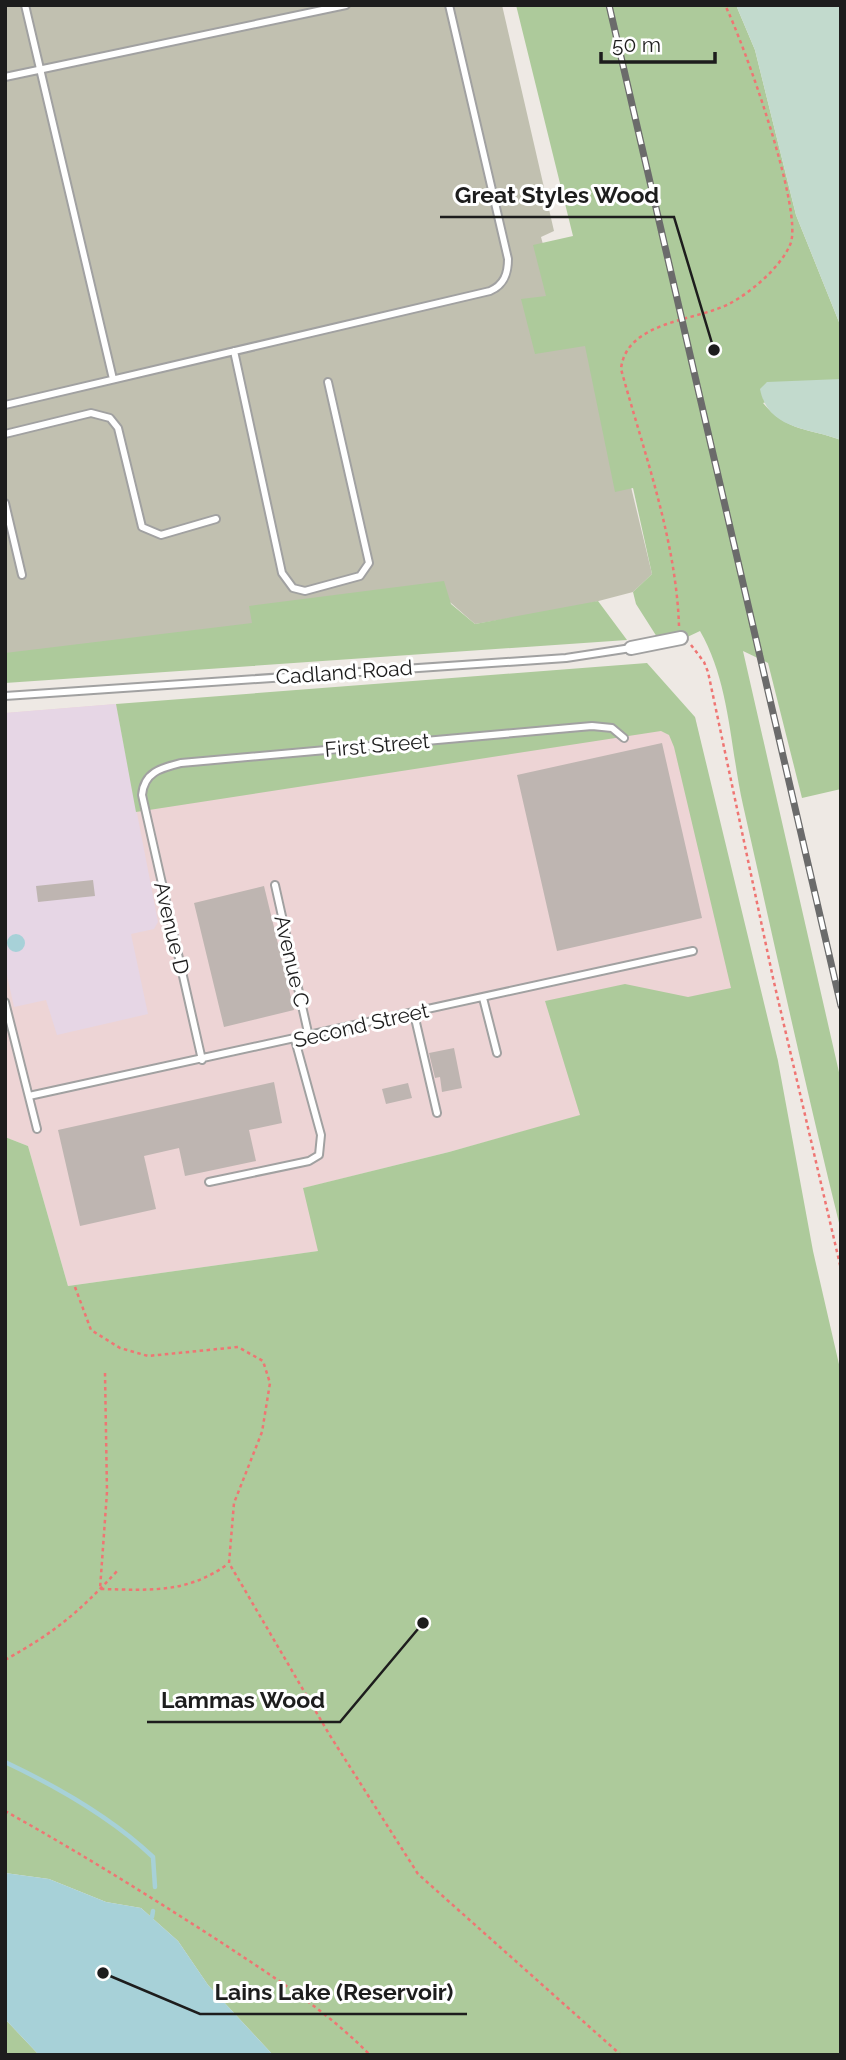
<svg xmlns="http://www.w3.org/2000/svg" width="846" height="2060" viewBox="0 0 846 2060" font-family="Raleway,sans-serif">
<rect width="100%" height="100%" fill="#eee9e4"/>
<path fill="#edd4d5" d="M116,704L127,768L695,717L750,965L778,1061L449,1152L304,1188L319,1251L68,1286L28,1146L5,1137V713Z"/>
<path fill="#e6d6e5" d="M116,704L158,922L154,929L131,934L148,1014L57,1035L46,1000L14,1007L5,966V713Z"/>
<path fill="#c1c0b0" d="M5,5H502L554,231L541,237L565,325L591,321L652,574L633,592L568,609L475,624L435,589L5,671Z"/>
<path fill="#adca9b" d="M516,5H736L755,50L796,215L841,327V379L763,403C787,432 809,428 841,440V789L802,798L768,663L743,651L841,1081V1231C806,1089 775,947 743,805C730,747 730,683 700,631L664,648L636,604L633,592L652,574L633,488L615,492L585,346L535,354L521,299L546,296L533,245L573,236Z
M444,581L451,604L475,624L598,601L627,640L5,683V653L252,623L249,606Z
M647,663L695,717L778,1061L813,1251L841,1373V2055H273L208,1985L178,1941L141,1908L106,1902L49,1879L5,1873V1137L28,1146L68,1286L318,1251L303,1188L449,1152L580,1115L545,1001L625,984L688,997L731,988L674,747L669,735L661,731L136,812L116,704Z
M5,2019L39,2055H5Z"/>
<path fill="#c2dacd" d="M736,5H841V327L796,215L755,50Z
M841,379V440C809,428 768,430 760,389L767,382Z"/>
<path fill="#a7d1d8" d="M7 943a9 9 0 1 1 18 0a9 9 0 1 1-18 0Z
M5,1873L49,1879L106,1902L141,1908L178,1941L208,1985L273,2055H39L5,2019Z"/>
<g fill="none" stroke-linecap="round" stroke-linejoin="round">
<path stroke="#a7d1d8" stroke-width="4.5" d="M5,1762C58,1787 111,1817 153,1857L155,1887
M152,1917L153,1911"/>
</g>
<path fill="#beb5b1" d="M662,743L702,918L557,951L517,775Z
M93,880L95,896L38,902L36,886Z
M264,886L294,1010L224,1027L194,903Z
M454,1048L462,1088L442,1092L440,1077L435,1078L429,1053Z
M274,1082L282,1123L249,1130L256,1161L185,1176L179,1148L144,1156L156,1209L80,1226L58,1130Z
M408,1083L412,1098L386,1104L382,1089Z"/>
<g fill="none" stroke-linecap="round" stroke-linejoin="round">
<g stroke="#a1a1a1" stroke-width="10">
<path id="lane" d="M25,5L113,379
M5,77L346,5
M234,351L282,573L293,588L305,591L360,576L369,563L328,382
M5,405L490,291C504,285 508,274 508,259L449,5
M5,434L91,413L110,418L118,428L142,527L161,535L216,519
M5,503L22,575
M5,696L566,658L631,648
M275,885L309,1037
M483,998L497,1053
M5,1002L37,1129
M414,1014L437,1113
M202,1060L142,795C144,772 161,768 181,763L592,726L612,728L624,738
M29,1096L693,951
M209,1182L309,1161L319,1155L321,1135L295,1040"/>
</g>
<g stroke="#a1a1a1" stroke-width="16">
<path id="street" d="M631,648L681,638"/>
</g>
<path stroke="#ef7573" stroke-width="2.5" stroke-dasharray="3.5 3.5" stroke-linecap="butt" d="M679,626C676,539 644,453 621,369C626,321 696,321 729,304C750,293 780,268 790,245C805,213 743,41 725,5
M691,645L704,662L708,672L773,978L841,1269
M75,1287L91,1330L120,1348L148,1356L238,1347L263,1361L270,1383L262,1432L234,1503L229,1563L329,1734L418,1874L621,2055
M105,1373L107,1492L100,1589C150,1590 186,1594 228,1564
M5,1660C57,1631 79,1612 119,1569
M5,1811C77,1851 146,1894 216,1939C269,1974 325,2009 370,2055"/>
<use href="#lane" stroke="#fff" stroke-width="6"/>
<use href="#street" stroke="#fff" stroke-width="12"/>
<g stroke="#6b6b6b" stroke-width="7">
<path id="rail" d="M609,5L841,1006"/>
</g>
<use href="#rail" stroke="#fff" stroke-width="4.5" stroke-dasharray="13" stroke-linecap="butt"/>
</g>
<g text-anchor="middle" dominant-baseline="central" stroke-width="6" stroke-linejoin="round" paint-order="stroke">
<g font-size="21" fill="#1d1d1d" stroke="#fff">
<text transform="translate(344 672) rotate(-4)">Cadland Road</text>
<text transform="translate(377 745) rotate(-5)">First Street</text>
<text transform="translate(172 928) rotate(77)">Avenue D</text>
<text transform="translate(292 961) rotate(77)">Avenue C</text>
<text transform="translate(361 1025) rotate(-13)">Second Street</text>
</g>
</g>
<path fill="none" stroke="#1d1d1d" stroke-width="2.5" d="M714 350L674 217H440M423 1623L340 1722H147M103 1973L200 2014H467"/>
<g fill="#1d1d1d" stroke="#fff" stroke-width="2.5">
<circle cx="714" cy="350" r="7"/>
<circle cx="423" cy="1623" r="7"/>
<circle cx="103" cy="1973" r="7"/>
</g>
<g font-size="23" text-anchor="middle" font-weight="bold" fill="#1d1d1d" stroke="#fff" stroke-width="6" stroke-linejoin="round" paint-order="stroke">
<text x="557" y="203">Great Styles Wood</text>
<text x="243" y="1708">Lammas Wood</text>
<text x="334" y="2000">Lains Lake (Reservoir)</text>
</g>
<rect width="846" height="2060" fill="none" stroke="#1d1d1d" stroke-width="14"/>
<path d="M601 52v10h114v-10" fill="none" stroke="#1d1d1d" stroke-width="3.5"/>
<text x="612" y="52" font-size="21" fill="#1d1d1d" stroke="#ffffff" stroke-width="5" paint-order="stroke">50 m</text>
</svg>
